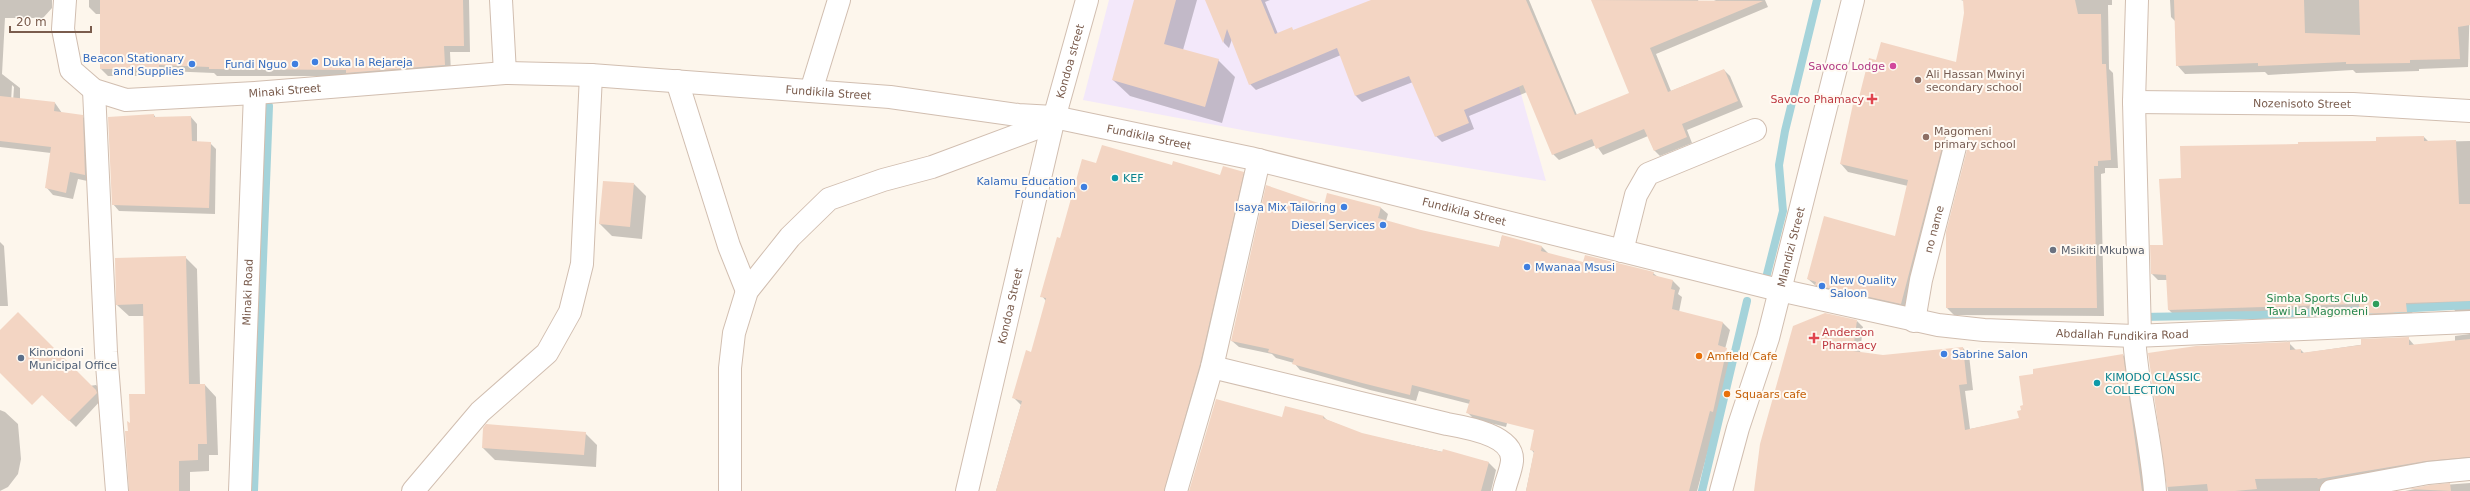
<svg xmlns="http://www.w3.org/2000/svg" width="2470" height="491" viewBox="0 0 2470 491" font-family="'DejaVu Sans',sans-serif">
<rect width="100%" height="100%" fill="#fdf6ec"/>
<path fill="#f3e8fa" d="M1109,0H1483L1519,87L1546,181L1258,133L1083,100Z"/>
<path fill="#0003" fill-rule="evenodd" d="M0,0H52V8L43,18H5L2,74L20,88V99L55,103L62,113L82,116L90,124L92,182L78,179L73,199L53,195L46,187L51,153L0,147ZM12,85L14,87L13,102H11Z
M89,0H469L470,52H450L451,72L351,76H217L214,73L166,71V76H108L101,69V14H96L89,7Z
M1135,0H1197L1183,50L1218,60L1235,77L1222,123L1130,96L1113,80Z
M1206,0H1270L1265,2L1278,34L1291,28L1294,31L1374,0H1529L1577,115L1631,93L1592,0H1698L1701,7L1716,0H1765L1768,7L1656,54L1671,91L1724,70L1730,76L1743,107L1687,130L1692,143L1660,156L1654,150L1648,136L1603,155L1596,145L1559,160L1553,154L1527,92L1469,116L1474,129L1442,142L1436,136L1413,82L1362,102L1356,96L1341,55L1256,90L1250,84L1232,39L1229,48L1224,43Z
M1961,0H2112V5H2108L2109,69L2113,73L2118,168H2105V173L2101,174L2104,316L1954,315L1947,308L1970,142L1969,134H1961L1909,311L1823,292L1808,279L1896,237L1908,186L1848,172L1841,164L1858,106L1877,61L1957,64L1965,13L1964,1Z
M2170,0H2470L2468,67L2419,69V71L2356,73L2353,70L2268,75L2265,72L2185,74L2177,65L2175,21L2171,17Z
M154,115L156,118L191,117L197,124V142L210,143L216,149L215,214L119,211L113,204Z
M2424,137L2429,142L2470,141V316H2459L2453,308L2412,309L2413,318L2367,320L2361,314L2360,310L2175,316L2169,310L2168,280H2158L2152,274L2164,246L2182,179L2377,142Z
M1097,164L1173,166L1220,177L1243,173L1251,180L1173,491H996L1021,405L1013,397L1032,353L1046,301L1042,296L1061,240Z
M634,184L646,196L642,239L612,236L600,224Z
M1325,206L1381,208L1388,214L1386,221L1421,231L1499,248L1502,236L1542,247L1549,254L1584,264L1653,273L1658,277L1673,281L1680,288L1678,294L1682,297L1679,312L1723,323L1730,330L1725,349L1733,356L1719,418H1717L1697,491H1526L1534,453L1531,449L1544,381L1520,375L1506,427L1474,419L1467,412L1470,404L1419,391L1416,401L1370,390L1300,370L1294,363L1276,358L1272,354L1239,347L1232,341Z
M0,242L4,246L8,306H0Z
M185,257L197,269L200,385H205L216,397L218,455H209V471L190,472V491H130L129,432L146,395L144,316H129L117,305Z
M1857,321L1863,327L1860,353L1883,356L1963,348L1969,355L1973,390L1965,391L1970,429L2020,419L2123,355L2129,362L2147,491H1755Z
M2470,334V463L2328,491H2168L2149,354L2289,343L2296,350H2301L2304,353L2408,338L2415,346L2455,341V336Z
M96,385L102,391V399L76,427L41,393Z
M0,410L5,412L18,424L21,459L18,474L8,487L0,491Z
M1323,416L1327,420L1362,434L1488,462L1496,470L1491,491H1190L1283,419Z
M585,433L597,445L596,467L495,460L483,448Z
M2470,483V491H2405L2430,486Z"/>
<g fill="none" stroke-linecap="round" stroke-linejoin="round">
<path stroke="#a5d3da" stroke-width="8" d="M1766,278L1783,211L1779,165L1785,131L1817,0
M2396,309L2470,305
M2140,317L2260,315L2370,310
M254,491L269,106
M1702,491L1747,301"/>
</g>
<path fill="#f3d5c3" d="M100,0H463L464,46H444L445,65L346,73V70L209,69V67L159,65V69H100Z
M1134,0H1176L1164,44L1219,59L1205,107L1112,80Z
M1205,0H1261L1275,34L1292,27L1293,30L1371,0H1526L1575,115L1629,93L1591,0L1763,1L1650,48L1668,92L1724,69L1738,101L1682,124L1687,137L1654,151L1644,129L1596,149L1592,139L1552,155L1523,85L1464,110L1469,123L1435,137L1409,76L1355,96L1337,48L1249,85L1227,29L1223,43Z
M1963,0H2075L2078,14H2101L2102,64H2106L2111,160L2098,161V166H2094L2097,308H1946V232L1969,142L1966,130L1960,127L1948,130L1945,136L1901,304L1815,285L1816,282L1807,279L1824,216L1895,236L1908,180L1840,164L1853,104L1857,105L1869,58L1876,60L1881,42L1956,62L1964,13Z
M2174,0H2304L2305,33L2360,35L2359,0H2470V25L2458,27L2460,59L2410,60V63L2346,64V62L2258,66V63L2176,66Z
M0,96L55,102L54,111L83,115L85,175L70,172L66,193L45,188L51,147L0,141Z
M154,114V117L191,116L192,141L211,142L209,208L112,205L108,117Z
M2424,136V141L2456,140L2459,204H2470V301L2406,303L2407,312L2360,314L2359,304L2168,310L2166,275L2151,274L2150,245H2163L2159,179L2181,178L2180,146L2298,144V142L2376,141V137Z
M1102,145L1172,165L1173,161L1220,175L1223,166L1244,172L1200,364L1164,491H996L1022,401L1012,398L1026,350L1031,352L1046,298L1040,297L1057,237L1060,238L1082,159L1096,163Z
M603,181L634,183L630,227L599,224Z
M1266,185L1324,205L1327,193L1381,207L1378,218L1421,230L1499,247L1502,235L1542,246L1541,251L1583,262L1585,255L1654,272L1653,275L1673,280L1671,289L1675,290L1672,309L1723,322L1718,345L1727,348L1713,412L1710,411L1689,491H1526L1534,451L1530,450L1534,430L1466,413L1470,400L1412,385L1410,395L1362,383L1292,364L1294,359L1268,352L1269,349L1231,341Z
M186,256L189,384H205L207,444H198V460L179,461V491H129L125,431H128L127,421L130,423L129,394H145L143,304L116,305L115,258Z
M18,312L96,390L97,393L69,421L42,395L32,405L0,373V330Z
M1825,313L1857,320L1853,351L1883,355L1963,347L1967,384L1959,385L1965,430L2019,418L2017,411L2021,410L2020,406L2023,405L2019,376L2033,374V369L2123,354L2142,491H1754L1760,444L1793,326Z
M2409,337V345L2470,339V457L2426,461L2318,479L2317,478L2255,479L2257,489L2235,491H2208L2207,484L2167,487L2148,353L2196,346L2290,342V350L2301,349V353L2361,345V339Z
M1216,399L1282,417L1285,406L1324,416L1323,418L1362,433L1442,452L1443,449L1489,462L1481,491H1189Z
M486,424L586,432L584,455L482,448L483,428Z
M2450,483L2451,491L2408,489L2430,485Z"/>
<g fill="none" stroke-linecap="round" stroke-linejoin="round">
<g stroke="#d1beb0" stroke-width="24">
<g id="minor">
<path id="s1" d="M65,0L63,29L71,70L94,90L126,100L255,93L505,73L591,75L890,97L1018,115L1054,117L1250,158L1779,290L1938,325L1984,330L2134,336L2470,322"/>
<path d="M501,0L505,73"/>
<path d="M2137,0L2134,102L2140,336"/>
<path d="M677,81L729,246L747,291"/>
<path d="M94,90L106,352L117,491"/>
<path d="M811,91L839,0"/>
<path id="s2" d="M2134,102L2353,104L2470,111"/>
<path d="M1622,251L1636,195L1648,174L1755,130"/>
<path id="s3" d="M1914,321L1921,280L1957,139"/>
<path d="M2134,336C2137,388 2151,439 2155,491"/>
<path d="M1212,367L1447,424C1464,427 1514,435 1512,461C1511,471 1506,481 1504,491"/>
<path id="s4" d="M240,491L255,93"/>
<path d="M413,491L480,412L547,353L570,312L582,264L591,75"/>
<path d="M730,491V368L734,333L747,291L790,237L829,199L883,180L932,167L1053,122"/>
<path id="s5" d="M967,491L1053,122L1087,0"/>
<path d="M1176,491L1212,367L1259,160"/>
<path id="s6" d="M1721,491L1738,428L1768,338L1853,0"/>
<path d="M2331,491L2428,473L2470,469"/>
</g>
</g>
<use href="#minor" stroke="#fff" stroke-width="22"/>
</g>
<g fill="#3f7fe0" stroke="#fffaf3" stroke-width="1.5">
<circle cx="315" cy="62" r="4"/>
<circle cx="192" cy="64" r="4"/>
<circle cx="295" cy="64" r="4"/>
<circle cx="1084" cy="187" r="4"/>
<circle cx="1344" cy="207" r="4"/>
<circle cx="1383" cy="225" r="4"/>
<circle cx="1527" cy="267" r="4"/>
<circle cx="1822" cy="286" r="4"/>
<circle cx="1944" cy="354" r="4"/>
</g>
<circle fill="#d1479c" stroke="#fffaf3" stroke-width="1.5" cx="1893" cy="66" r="4"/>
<g fill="#8d6e63" stroke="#fffaf3" stroke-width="1.5">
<circle cx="1918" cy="80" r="4"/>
<circle cx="1926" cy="137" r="4"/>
</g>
<g fill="#e0444e" stroke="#fffaf3" stroke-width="1.5">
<path d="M1870 93h4v4h4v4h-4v4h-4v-4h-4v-4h4z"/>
<path d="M1812 332h4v4h4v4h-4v4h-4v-4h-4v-4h4z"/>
</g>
<g fill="#0f9aa8" stroke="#fffaf3" stroke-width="1.5">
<circle cx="1115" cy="178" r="4"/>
<circle cx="2097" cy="383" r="4"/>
</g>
<circle fill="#6b7280" stroke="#fffaf3" stroke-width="1.5" cx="2053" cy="250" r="4"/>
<circle fill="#2e9e5b" stroke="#fffaf3" stroke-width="1.5" cx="2376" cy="304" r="4"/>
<g fill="#e8710a" stroke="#fffaf3" stroke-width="1.5">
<circle cx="1699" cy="356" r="4"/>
<circle cx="1727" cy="394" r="4"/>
</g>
<circle fill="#5c6f8a" stroke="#fffaf3" stroke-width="1.5" cx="21" cy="358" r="4"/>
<g text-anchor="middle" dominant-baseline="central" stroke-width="4" stroke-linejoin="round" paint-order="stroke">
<g font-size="11" fill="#366cbe" stroke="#fffaf3" text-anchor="end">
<text x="184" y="58">Beacon Stationary<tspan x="184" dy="13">and Supplies</tspan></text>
<text x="323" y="62" text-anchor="start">Duka la Rejareja</text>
<text x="287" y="64">Fundi Nguo</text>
<text x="1076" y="181">Kalamu Education<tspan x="1076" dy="13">Foundation</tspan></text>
<text x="1336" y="207">Isaya Mix Tailoring</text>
<text x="1375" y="225">Diesel Services</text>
<text x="1535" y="267" text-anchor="start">Mwanaa Msusi</text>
<text x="1830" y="280" text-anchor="start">New Quality<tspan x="1830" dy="13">Saloon</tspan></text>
<text x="1952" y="354" text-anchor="start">Sabrine Salon</text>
</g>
<g font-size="11" fill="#7a5c4d" stroke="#fffaf3">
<text stroke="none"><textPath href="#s5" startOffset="442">Kondoa street</textPath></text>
<text stroke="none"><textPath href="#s1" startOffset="294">Minaki Street</textPath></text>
<text stroke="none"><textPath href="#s1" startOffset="839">Fundikila Street</textPath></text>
<text stroke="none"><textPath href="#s2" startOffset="168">Nozenisoto Street</textPath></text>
<text stroke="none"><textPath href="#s1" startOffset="1163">Fundikila Street</textPath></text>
<text stroke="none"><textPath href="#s1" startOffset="1487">Fundikila Street</textPath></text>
<text stroke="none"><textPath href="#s3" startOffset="94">no name</textPath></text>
<text stroke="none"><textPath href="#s6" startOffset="254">Mlandizi Street</textPath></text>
<text stroke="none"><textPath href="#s4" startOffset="199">Minaki Road</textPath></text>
<text stroke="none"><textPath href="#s5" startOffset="190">Kondoa Street</textPath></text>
<text stroke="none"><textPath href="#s1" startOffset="2159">Abdallah Fundikira Road</textPath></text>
</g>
<g font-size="11" fill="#b23c85" stroke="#fffaf3" text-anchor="end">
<text x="1885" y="66">Savoco Lodge</text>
</g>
<g font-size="11" fill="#785e54" stroke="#fffaf3" text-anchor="start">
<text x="1926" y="74">Ali Hassan Mwinyi<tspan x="1926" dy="13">secondary school</tspan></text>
<text x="1934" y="131">Magomeni<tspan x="1934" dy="13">primary school</tspan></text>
</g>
<g font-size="11" fill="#be3a42" stroke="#fffaf3" text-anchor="end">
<text x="1864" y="99">Savoco Phamacy</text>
<text x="1822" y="332" text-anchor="start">Anderson<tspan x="1822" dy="13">Pharmacy</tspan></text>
</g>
<g font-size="11" fill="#0d838f" stroke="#fffaf3" text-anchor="start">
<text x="1123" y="178">KEF</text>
<text x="2105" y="377">KIMODO CLASSIC<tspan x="2105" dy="13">COLLECTION</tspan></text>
</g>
<g font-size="11" fill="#5b616d" stroke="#fffaf3" text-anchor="start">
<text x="2061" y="250">Msikiti Mkubwa</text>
</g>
<g font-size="11" fill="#27864d" stroke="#fffaf3" text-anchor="end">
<text x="2368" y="298">Simba Sports Club<tspan x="2368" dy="13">Tawi La Magomeni</tspan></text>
</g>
<g font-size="11" fill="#4e5e75" stroke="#fffaf3" text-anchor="start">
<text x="29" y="352">Kinondoni<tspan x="29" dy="13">Municipal Office</tspan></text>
</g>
<g font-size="11" fill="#c56008" stroke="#fffaf3" text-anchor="start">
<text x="1707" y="356">Amfield Cafe</text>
<text x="1735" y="394">Squaars cafe</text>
</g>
</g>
<path d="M10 26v6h81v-6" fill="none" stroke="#7a5c4d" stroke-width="2"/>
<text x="16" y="26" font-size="12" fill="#7a5c4d" stroke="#fffaf3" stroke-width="3" paint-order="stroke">20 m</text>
</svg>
